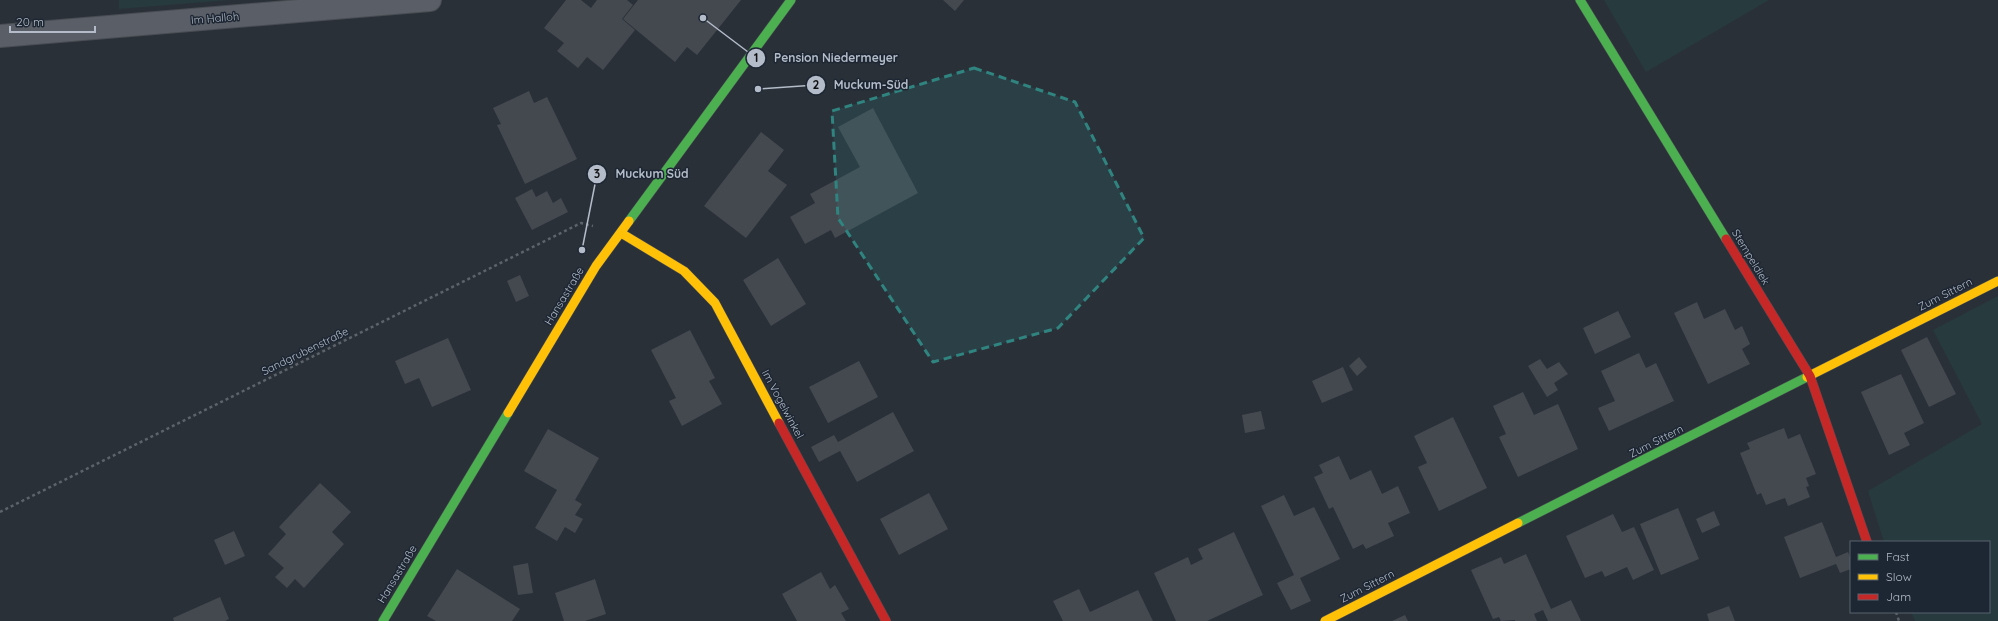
<svg xmlns="http://www.w3.org/2000/svg" width="1998" height="621" viewBox="0 0 1998 621" font-family="Quicksand,sans-serif">
<rect width="100%" height="100%" fill="#2a3038"/>
<path fill="#273a3e" d="M119,0H230L119,9Z
M1604,0H1769L1646,72Z
M1998,296V621H1915L1911,612H1989V542H1884L1868,491L1982,424L1933,330Z"/>
<path fill="#444950" d="M566,0H581L591,8L597,0H627L633,5L622,19L635,30L603,70L587,57L578,68L557,51L564,43L544,28Z
M638,0H741L697,55L687,47L675,62L623,19Z
M943,0H964L955,11Z
M529,91L534,103L547,97L577,159L525,184L497,125L501,124L493,108Z
M873,108L918,193L835,238L831,230L805,244L790,217L815,203L810,194L860,167L838,127Z
M761,132L784,150L768,171L787,185L746,238L704,206Z
M532,189L536,197L547,191L553,203L561,198L568,212L532,230L515,198Z
M778,258L806,304L771,326L743,280Z
M520,275L529,296L516,302L507,281Z
M1697,302L1704,319L1725,309L1735,330L1742,326L1750,344L1742,349L1750,364L1708,384L1674,313Z
M1618,311L1631,337L1595,354L1583,328Z
M690,330L715,378L709,381L722,404L682,426L669,401L676,398L651,350Z
M1927,337L1956,394L1929,407L1901,350Z
M448,338L471,390L432,407L419,378L405,384L395,361Z
M1639,353L1646,368L1656,363L1674,401L1609,431L1598,408L1615,401L1601,371Z
M1359,357L1367,367L1357,376L1349,366Z
M1540,359L1547,369L1559,362L1568,374L1554,383L1558,390L1547,397L1528,366Z
M859,361L878,397L828,423L809,387Z
M1343,367L1353,390L1322,403L1312,381Z
M1901,374L1924,423L1904,433L1910,445L1889,455L1861,392Z
M1523,392L1534,415L1558,404L1578,449L1518,477L1499,437L1506,434L1493,406Z
M1261,411L1265,429L1245,433L1242,415Z
M893,412L914,451L857,482L840,451L819,462L811,447L834,435L838,442Z
M1453,417L1487,488L1439,511L1418,467L1427,463L1414,436Z
M1784,428L1788,439L1800,434L1816,474L1806,478L1809,486L1806,487L1810,497L1788,506L1785,498L1766,505L1761,493L1757,495L1740,453L1750,449L1747,443Z
M548,429L599,458L575,500L582,504L575,515L583,519L575,533L565,527L557,541L535,528L557,490L524,471Z
M1339,456L1350,480L1371,470L1382,494L1398,486L1410,513L1388,523L1394,536L1366,549L1363,544L1353,549L1333,507L1329,509L1314,477L1323,473L1319,465Z
M320,483L351,512L332,532L344,544L304,588L295,579L287,588L275,577L284,568L268,554L286,534L279,527Z
M929,493L948,529L899,555L880,519Z
M1284,495L1294,516L1314,507L1340,559L1300,578L1311,601L1291,610L1277,583L1294,575L1261,506Z
M1678,508L1699,559L1661,575L1640,524Z
M1714,511L1720,525L1702,533L1696,519Z
M1613,514L1622,532L1634,527L1654,570L1633,580L1627,567L1605,577L1602,571L1585,578L1566,536Z
M1822,522L1836,557L1848,552L1851,560V569L1840,573L1836,564L1800,578L1784,537Z
M234,531L245,556L225,565L214,540Z
M1234,532L1263,595L1207,621H1176L1154,573L1188,557L1191,565L1203,559L1198,549Z
M1526,554L1551,609L1571,600L1581,621H1548L1543,610L1534,614L1537,621H1515V620L1501,621L1499,617L1493,619L1471,570L1501,557L1504,564Z
M528,563L533,593L518,595L513,566Z
M457,569L520,609L512,621H436L427,616Z
M821,572L830,589L835,585L849,609L841,613L846,621H797L782,594Z
M595,579L606,614L585,621H564L555,593Z
M1079,589L1090,612L1138,590L1153,621H1063L1053,601Z
M220,597L229,619L225,621H174L173,618Z
M1729,606L1735,621H1709L1707,614Z
M1405,615L1408,621H1392Z"/>
<g fill="none" stroke-linecap="round" stroke-linejoin="round">
<g stroke="#484c53" stroke-width="24">
<path id="street" d="M0,36L430,0"/>
</g>
<g stroke="#484c53" stroke-width="10">
<path id="fast" d="M1580,0L1726,239
M629,221L791,0
M1518,523L1807,377
M383,621L508,413"/>
</g>
<g stroke="#484c53" stroke-width="10">
<path id="slow" d="M621,233L684,271L715,303L779,423
M1807,377L1998,281
M508,413L596,266L629,221
M1325,621L1518,523"/>
</g>
<g stroke="#484c53" stroke-width="10">
<path id="jam" d="M1726,239L1810,376L1867,542
M779,423L886,621"/>
</g>
<path stroke="#5d636a" stroke-width="2.5" stroke-dasharray="3 3" stroke-linecap="butt" d="M0,512L581,223L593,226
M1896,612L1899,621"/>
<use href="#street" stroke="#5a5e66" stroke-width="22"/>
<use href="#fast" stroke="#4caf50" stroke-width="9"/>
<use href="#slow" stroke="#ffc107" stroke-width="9"/>
<use href="#jam" stroke="#c62828" stroke-width="9"/>
</g>
<path fill="#308480" fill-opacity="0.2" stroke="#308480" stroke-width="3" stroke-dasharray="8 5" stroke-linejoin="round" d="M974,68L1075,102L1144,238L1058,328L933,362L838,218L832,111Z"/>
<g text-anchor="middle" dominant-baseline="central" stroke-width="3" stroke-linejoin="round" paint-order="stroke">
<g font-size="11" fill="#b4bcc9" stroke="#1d2633">
<text transform="translate(215 18) rotate(-5)">Im Halloh</text>
<text transform="translate(1751 257) rotate(59)">Stempeldiek</text>
<text transform="translate(1945 294) rotate(-27)">Zum Sittern</text>
<text transform="translate(564 296) rotate(-59)">Hansastraße</text>
<text transform="translate(305 351) rotate(-26)">Sandgrubenstraße</text>
<text transform="translate(783 404) rotate(62)">Im Vogelwinkel</text>
<text transform="translate(1656 441) rotate(-27)">Zum Sittern</text>
<text transform="translate(397 574) rotate(-59)">Hansastraße</text>
<text transform="translate(1367 586) rotate(-27)">Zum Sittern</text>
</g>
</g>
<path fill="none" stroke="#b4bcc9" stroke-width="1.5" d="M703 18L756 58M758 89L816 85M582 250L597 174"/>
<g fill="#b4bcc9" stroke="#1d2633" stroke-width="1.5">
<circle cx="703" cy="18" r="4"/>
<circle cx="758" cy="89" r="4"/>
<circle cx="582" cy="250" r="4"/>
<circle cx="756" cy="58" r="10"/>
<circle cx="816" cy="85" r="10"/>
<circle cx="597" cy="174" r="10"/>
</g>
<g font-size="12" text-anchor="middle" font-weight="bold" fill="#111">
<text x="756" y="62">1</text>
<text x="816" y="89">2</text>
<text x="597" y="178">3</text>
</g>
<g font-size="12" text-anchor="middle" font-weight="bold" fill="#b4bcc9" stroke="#1d2633" stroke-width="3" stroke-linejoin="round" paint-order="stroke">
<text x="836" y="62">Pension Niedermeyer</text>
<text x="871" y="89">Muckum-Süd</text>
<text x="652" y="178">Muckum Süd</text>
</g>
<rect x="1850" y="541" width="140" height="72" fill="#1d2633" stroke="#59626f"/>
<rect x="1858" y="554" width="20" height="6" fill="#4caf50" stroke="#59626f"/>
<text x="1886" y="561" font-size="12" fill="#b4bcc9">Fast</text>
<rect x="1858" y="574" width="20" height="6" fill="#ffc107" stroke="#59626f"/>
<text x="1886" y="581" font-size="12" fill="#b4bcc9">Slow</text>
<rect x="1858" y="594" width="20" height="6" fill="#c62828" stroke="#59626f"/>
<text x="1886" y="601" font-size="12" fill="#b4bcc9">Jam</text>
<path d="M10 26v6h85v-6" fill="none" stroke="#b4bcc9" stroke-width="2"/>
<text x="16" y="26" font-size="12" fill="#b4bcc9" stroke="#1d2633" stroke-width="3" paint-order="stroke">20 m</text>
</svg>
